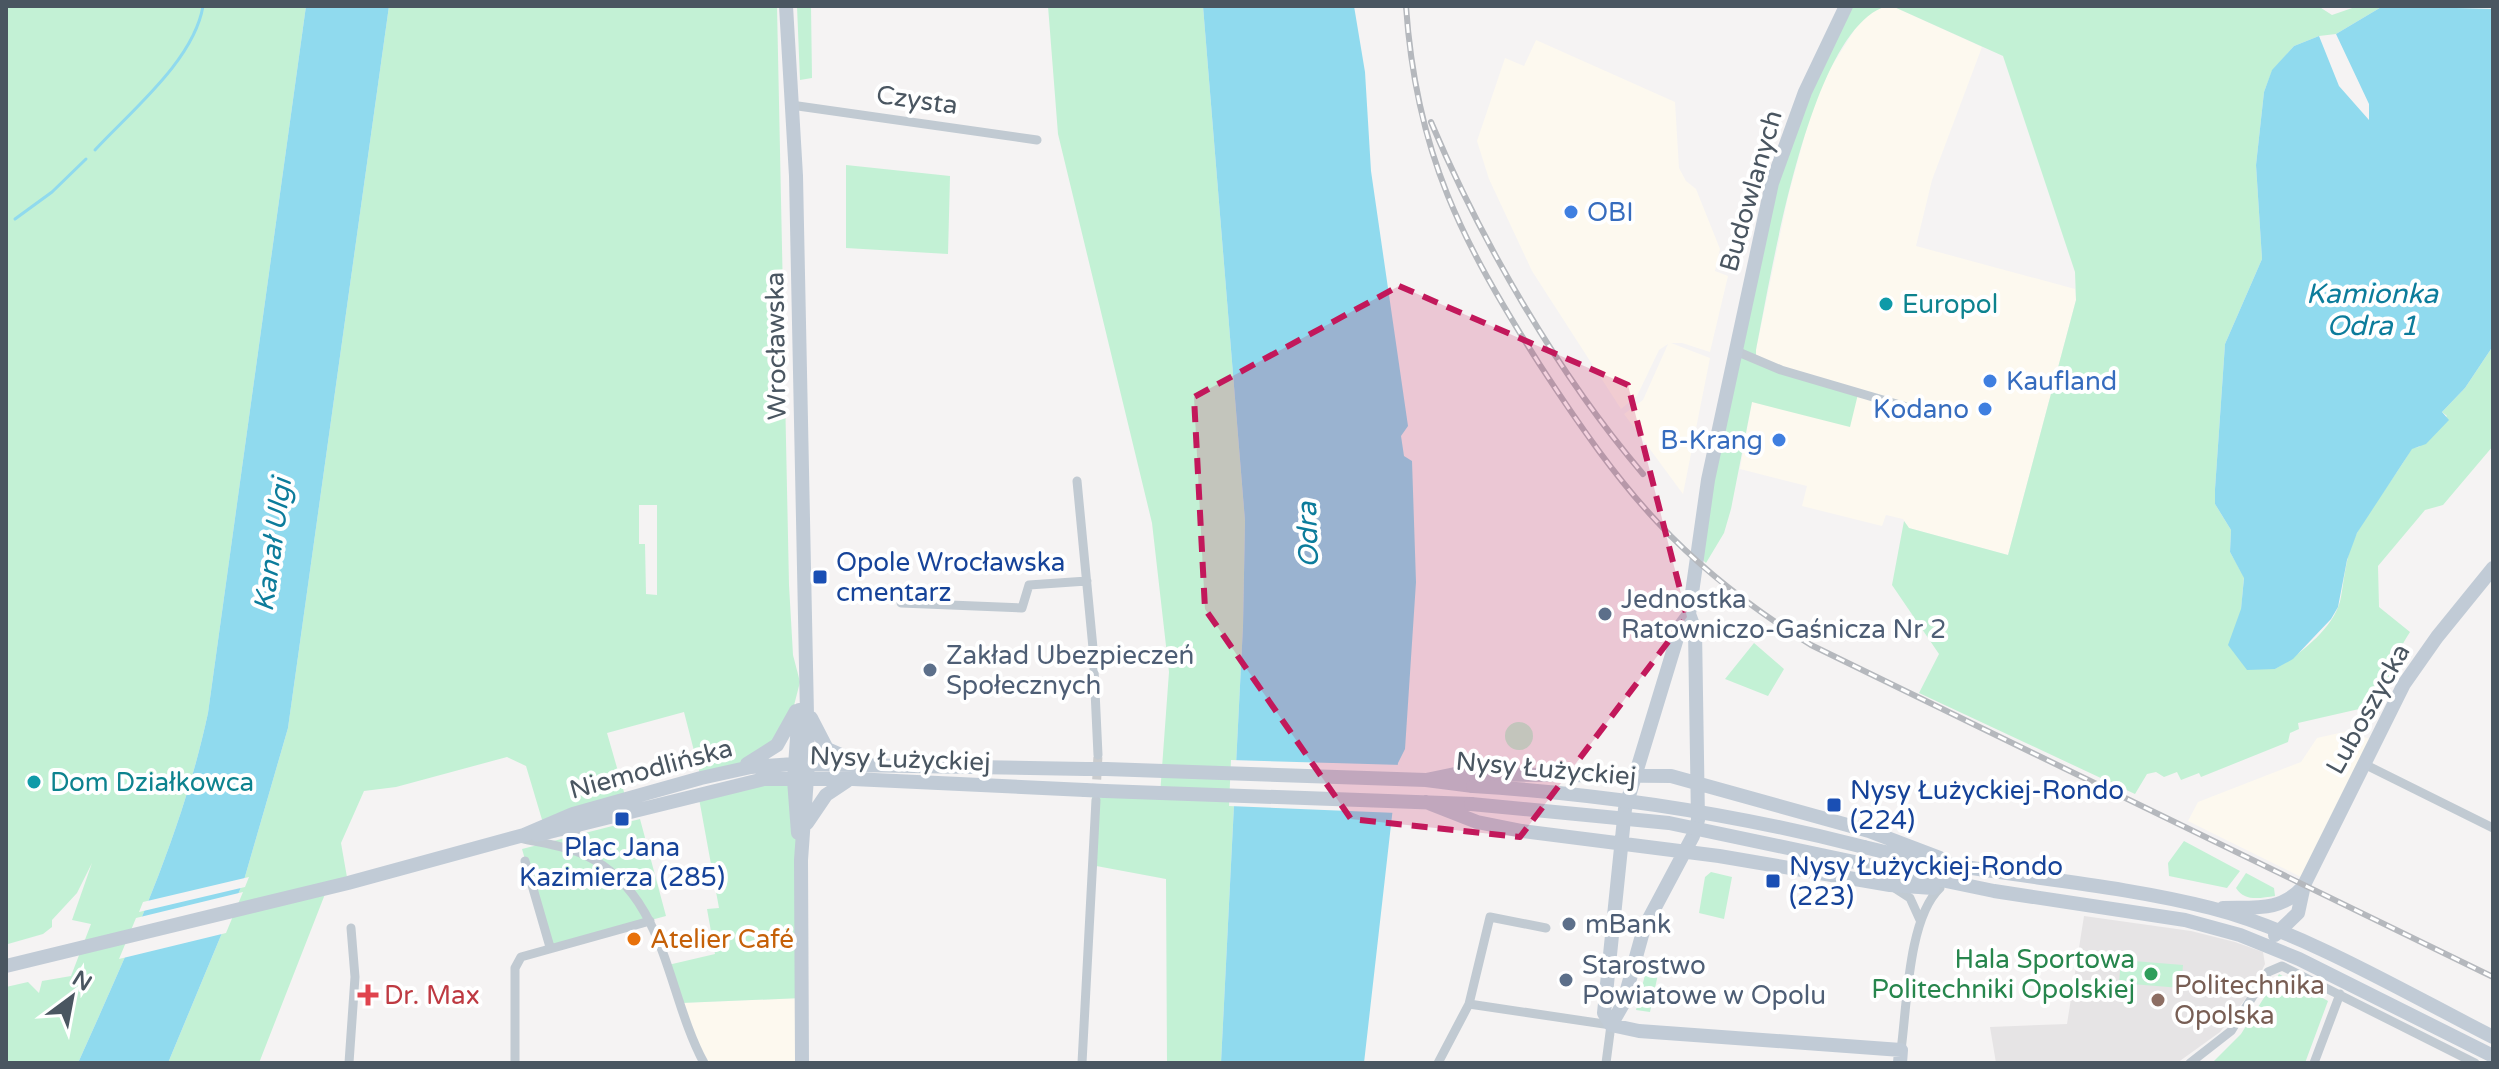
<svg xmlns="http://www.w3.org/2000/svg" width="2499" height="1069" viewBox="0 0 2499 1069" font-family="'Varela Round',sans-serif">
<rect width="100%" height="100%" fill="#f5f3f3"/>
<path fill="#fdf9ef" d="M1892,6L1982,47L1932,180L1916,246L2075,289L2076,300L2008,555L1909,528L1903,519L1886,515L1882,526L1802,506L1807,486L1740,469L1752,402L1850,426L1781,370L1756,357V350L1788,197L1812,109L1830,69L1857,26L1875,9Z
M1536,40L1675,102L1679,168L1686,181L1696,189L1720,249L1715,271L1728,276L1710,352L1682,343H1671L1710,358L1683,494L1624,414L1643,400L1668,344L1659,350L1637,396L1621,409L1532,271L1489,179L1477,141L1505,58L1524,66Z
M2348,731L2375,741L2307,880L2188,821L2198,802L2301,762L2317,738Z
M802,998V1063H704L681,1003Z"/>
<path fill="#e6e4e5" d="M2084,916L2191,931L2235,942L2263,952L2265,964L2253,989L2220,1032L2177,1063H1996L1990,1027L2067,1024Z"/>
<path fill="#c3f1d5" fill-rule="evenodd" d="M6,6H306L208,713C182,835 129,949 78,1063H6V987L28,982L39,993L42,981L71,976L91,924L72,920L92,863L77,893L52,920V927L43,934L8,944Z
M389,6H777L789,585L793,655L800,682L790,721L768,753L701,778L684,712L607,733L626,799L543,823L526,766L507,757L396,787L364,791L341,843L348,883L327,889L259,1063H168L244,880L288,728ZM639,505H657V595L646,594L645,544H639Z
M797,6H811L812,78L800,80Z
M1048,6H1203L1245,521L1243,626L1221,1063H1167L1166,879L1091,865L1092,793L1160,795L1169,672L1152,523L1058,134Z
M1846,6H1887C1809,28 1771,277 1756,350V357L1769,363L1859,390L1850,427L1752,402L1731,509L1724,533L1706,563L1696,554L1772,183Z
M1892,6H2318L2332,15L2358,6H2383L2336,34L2319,36L2294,46L2272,71L2264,92L2256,165L2262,259L2225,344L2215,489V504L2231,530L2230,552L2244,577L2241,610L2275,669C2299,655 2336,627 2341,597C2345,575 2346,552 2358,531C2374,503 2396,476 2412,448L2419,447L2447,416L2442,412L2465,388L2493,346V446L2443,505L2425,510L2378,566L2379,607L2410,632C2393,657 2392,677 2381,704L2298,723L2299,729L2290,733L2288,742L2201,777L2199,773L2181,780L2177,772L2164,777L2156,772L2147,774L2135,794L1919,693L1939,654L1892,585L1904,521L1909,528L2008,555L2076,300L2075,272L2003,56Z
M846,165L950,176L948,254L846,248Z
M1754,643L1784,669L1768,696L1725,679Z
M1505 736a14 14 0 1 1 28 0a14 14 0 1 1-28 0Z
M794,780L802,998L681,1003L668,965L715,954L707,909L719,908L698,793Z
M640,819L666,916L550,947L522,849Z
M2184,841L2240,871L2227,888L2169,876L2168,863Z
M1711,872L1732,877L1724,919L1699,913L1705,877Z
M2246,873L2274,888L2275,896C2260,898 2245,902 2236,888Z
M2121,960L2183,965L2181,988L2119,983Z
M1646,971L1658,974L1650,1012L1636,1010Z
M2279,974L2328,1001L2305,1063H2212L2241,1034Z"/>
<path fill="#90daee" d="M306,6H389L288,728L244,880L168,1063H78C129,949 182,835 208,713Z
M1203,6H1354L1365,72L1371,171L1408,426L1401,436L1404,456L1412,461L1416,582L1405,749L1398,763L1364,1063H1221L1243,626L1245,521Z
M2383,6L2493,9V346L2465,388L2442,412L2449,420L2426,444L2412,449L2357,533L2347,560L2338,607L2331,619L2293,659L2275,669L2247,670L2228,645L2241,609L2244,578L2230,552L2231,530L2215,504V489L2225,344L2262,259L2256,165L2264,92L2272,70L2294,46L2319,36L2339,86L2369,120V104L2336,34Z"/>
<path fill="#f5f3f3" d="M1231,760L1402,765L1397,813L1229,806Z
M249,877L245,887L139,912L143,902Z
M243,892L226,933L119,959L136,918Z"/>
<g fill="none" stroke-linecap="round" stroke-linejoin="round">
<path stroke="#90daee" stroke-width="3" d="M95,150C132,110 194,60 203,6
M15,219L52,192L86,159"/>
<path stroke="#caccce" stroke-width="9" stroke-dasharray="9 4.5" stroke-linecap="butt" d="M1096,793L1098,755"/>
<path stroke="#c1cad2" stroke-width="9" d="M791,105L1037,140
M1736,351L1781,370L1917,410
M1077,481L1093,648L1098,755
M901,603L1022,608L1029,585L1087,581
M2364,764L2493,828
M578,826L574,835L581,853
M520,838C541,843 566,846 585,855C667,895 666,993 704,1063
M525,861L550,947
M1893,887L1910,898L1920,920
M1469,1004L1611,1025L1606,1063
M1901,1050C1907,1007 1908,918 1940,888
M349,1063L355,977L351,928
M515,1063V968L521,957L650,921
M1082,1063L1096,800
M1438,1063L1469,1004L1490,917L1546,928
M2190,1063L2231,1031L2268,972L2282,966L2475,1063
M2314,1063L2340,994"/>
<path stroke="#c1cbd6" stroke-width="14" d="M786,6L796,176L808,764L801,860L802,1063
M811,718L827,749L852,760
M747,764L777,745L796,711
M1106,769L1426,780L1473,786
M1426,780L1455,774L1671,776L1869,831L1940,858
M1105,791L1471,804
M1426,802L1477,822L1522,831L1719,856L1890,885L1933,888
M807,823L826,795L847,781
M798,833L794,780L799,710
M537,835L764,779H853L1085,790
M1864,847C1978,876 2097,879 2211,908C2302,931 2408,994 2493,1037
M1864,864L1994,891L2185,920L2240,935L2299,959L2493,1056
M2223,908C2255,907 2280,912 2303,887
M2275,935L2298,913L2304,885L2404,684L2437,637L2493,568
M6,966L348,883L524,835L573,814L701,778L751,767L794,764L1086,769
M1611,1025L1604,1013L1625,809L1681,625L1689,614L1708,480L1772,183L1805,92L1846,6
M1611,1025L1623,1004L1644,928L1693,836L1698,820L1695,630L1689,614
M1611,1025L1639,1031L1901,1050L1900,1063"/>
<g stroke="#b5b8bd" stroke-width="6">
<path id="rail" d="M1406,6C1416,154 1462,242 1540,365C1622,491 1681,565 1811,645L2493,977
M1431,122C1482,243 1558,374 1643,474"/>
</g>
<use href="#rail" stroke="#fff" stroke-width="3" stroke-dasharray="9" stroke-linecap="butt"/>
<path stroke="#c1cbd6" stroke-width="14" d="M1086,769H1106
M1473,786C1606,794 1735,814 1864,847
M1085,790L1105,791
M1471,804L1669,823L1864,864"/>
</g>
<path fill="#c2185b" fill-opacity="0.2" stroke="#c2185b" stroke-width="6" stroke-dasharray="16 10" stroke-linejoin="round" d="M1399,286L1628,385L1687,617L1520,837L1351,819L1205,609L1194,397Z"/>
<g fill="#3f7fe0" stroke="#fff" stroke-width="3">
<circle cx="1571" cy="212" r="8"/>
<circle cx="1990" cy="381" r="8"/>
<circle cx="1985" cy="409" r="8"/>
<circle cx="1779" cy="440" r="8"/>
</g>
<g fill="#0f9aa8" stroke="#fff" stroke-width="3">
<circle cx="1886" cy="304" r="8"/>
<circle cx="34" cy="782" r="8"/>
</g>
<g fill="#1a4fb4" stroke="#fff" stroke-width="3">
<rect x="812" y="569" width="16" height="16" rx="4"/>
<rect x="1826" y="797" width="16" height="16" rx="4"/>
<rect x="614" y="811" width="16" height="16" rx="4"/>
<rect x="1765" y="873" width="16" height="16" rx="4"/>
</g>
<g fill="#5c6f8a" stroke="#fff" stroke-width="3">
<circle cx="1605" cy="614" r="8"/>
<circle cx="930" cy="670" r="8"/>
<circle cx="1569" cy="924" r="8"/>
<circle cx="1566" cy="980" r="8"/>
</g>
<circle fill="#e8710a" stroke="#fff" stroke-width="3" cx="634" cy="939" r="8"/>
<circle fill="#2e9e5b" stroke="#fff" stroke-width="3" cx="2151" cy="974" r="8"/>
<path fill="#e0444e" stroke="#fff" stroke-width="3" d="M364 983h8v8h8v8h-8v8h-8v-8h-8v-8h8z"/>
<circle fill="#8d6e63" stroke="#fff" stroke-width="3" cx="2158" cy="1000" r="8"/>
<g text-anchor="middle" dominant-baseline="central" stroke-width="8" stroke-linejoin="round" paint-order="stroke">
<g font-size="26" fill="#4a5661" stroke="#fff">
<text transform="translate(917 100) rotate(8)">Czysta</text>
<text transform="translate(1751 191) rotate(-74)">Budowlanych</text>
<text transform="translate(776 346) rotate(-91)">Wrocławska</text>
<text transform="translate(2368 709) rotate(-61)">Luboszycka</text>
<text transform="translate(900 759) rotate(2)">Nysy Łużyckiej</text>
<text transform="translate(651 769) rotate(-15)">Niemodlińska</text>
<text transform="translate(1546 769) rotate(5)">Nysy Łużyckiej</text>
</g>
<g font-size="26" fill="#366cbe" stroke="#fff" text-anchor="start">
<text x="1587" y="212">OBI</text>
<text x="2006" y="381">Kaufland</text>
<text x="1969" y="409" text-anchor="end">Kodano</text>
<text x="1763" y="440" text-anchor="end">B-Krang</text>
</g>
<g font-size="26" fill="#0d838f" stroke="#fff" text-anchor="start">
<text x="1902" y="304">Europol</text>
<text x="50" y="782">Dom Działkowca</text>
</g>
<g font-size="26" fill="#164399" stroke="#fff" text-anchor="start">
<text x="836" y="562">Opole Wrocławska<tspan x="836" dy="30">cmentarz</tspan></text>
<text x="1850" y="790">Nysy Łużyckiej-Rondo<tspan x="1850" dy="30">(224)</tspan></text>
<text x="622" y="847" text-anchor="middle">Plac Jana<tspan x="622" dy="30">Kazimierza (285)</tspan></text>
<text x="1789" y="866">Nysy Łużyckiej-Rondo<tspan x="1789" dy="30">(223)</tspan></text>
</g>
<g font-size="26" fill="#4e5e75" stroke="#fff" text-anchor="start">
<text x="1621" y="599">Jednostka<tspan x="1621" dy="30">Ratowniczo-Gaśnicza Nr 2</tspan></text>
<text x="946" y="655">Zakład Ubezpieczeń<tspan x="946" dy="30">Społecznych</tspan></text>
<text x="1585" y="924">mBank</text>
<text x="1582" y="965">Starostwo<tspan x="1582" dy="30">Powiatowe w Opolu</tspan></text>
</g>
<g font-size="26" fill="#c56008" stroke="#fff" text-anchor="start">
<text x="650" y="939">Atelier Café</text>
</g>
<g font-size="26" fill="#27864d" stroke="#fff" text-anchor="end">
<text x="2135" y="959">Hala Sportowa<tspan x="2135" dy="30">Politechniki Opolskiej</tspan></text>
</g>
<g font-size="26" fill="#785e54" stroke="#fff" text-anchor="start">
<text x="2174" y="985">Politechnika<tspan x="2174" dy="30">Opolska</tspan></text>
</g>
<g font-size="26" fill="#be3a42" stroke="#fff" text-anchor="start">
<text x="384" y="995">Dr. Max</text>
</g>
<g font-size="28" font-style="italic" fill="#0c7c9b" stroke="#fff">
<text x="2372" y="294">Kamionka<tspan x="2372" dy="32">Odra 1</tspan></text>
<text transform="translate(1308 535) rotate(-92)">Odra</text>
<text transform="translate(273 545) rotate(-82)">Kanał Ulgi</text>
</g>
</g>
<rect width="2499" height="1069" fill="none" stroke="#4a5661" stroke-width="16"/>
<g transform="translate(72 997) rotate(32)" stroke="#ffffff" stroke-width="6" paint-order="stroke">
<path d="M0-6L14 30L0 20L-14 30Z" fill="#4a5661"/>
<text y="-12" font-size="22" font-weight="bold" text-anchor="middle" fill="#4a5661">N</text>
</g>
</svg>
